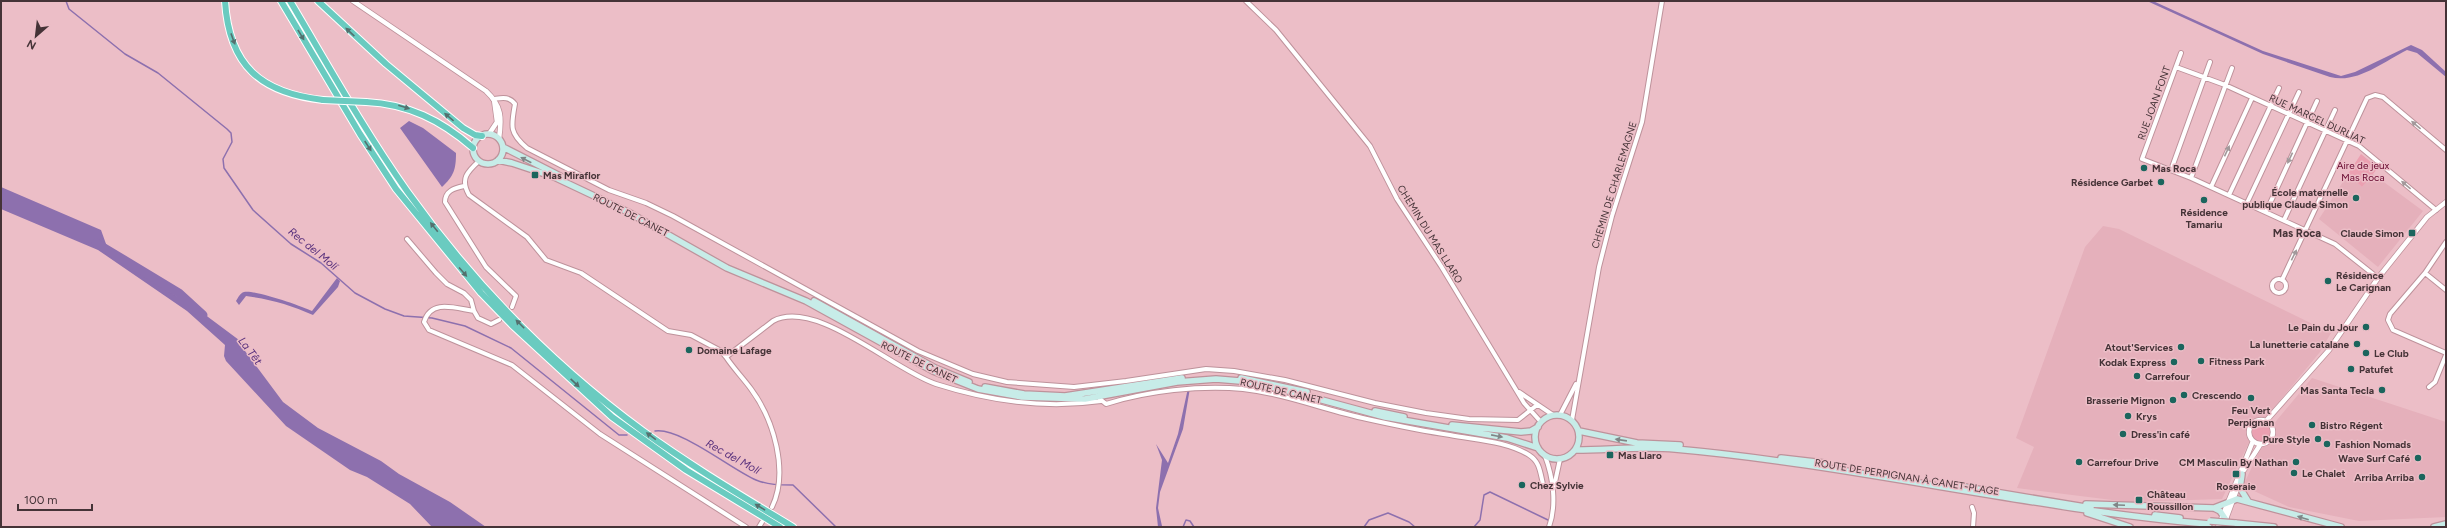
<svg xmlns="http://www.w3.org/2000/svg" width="2447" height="528" viewBox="0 0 2447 528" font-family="Figtree,sans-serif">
<rect width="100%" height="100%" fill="#ecbec7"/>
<path fill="#e5b0bb" d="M2348,174L2362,187L2373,174L2423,211L2378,267L2319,219Z
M2103,226L2119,229L2331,333L2320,352L2264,420H2259L2249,435L2251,438L2222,499L2128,502L2017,488L2034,447L2016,438L2085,247Z
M2312,378L2446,422V517L2359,521L2289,507L2243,486L2259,452L2264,445L2268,443L2273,429L2272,426Z"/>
<path fill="#eba0b1" d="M2361,154L2378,168L2362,187L2348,174Z
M2249 432a12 12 0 1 1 24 0a12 12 0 1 1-24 0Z"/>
<path fill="#8d70ae" d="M2147,1H2153L2263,51L2341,76L2355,72L2411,45L2422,50L2446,72V77L2417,53L2407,50C2383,62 2357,84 2330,77L2263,54Z
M409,121L423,128L456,153C456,169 454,176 442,187L400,128Z
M1,187L101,230L110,255L196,308L243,343L245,351L283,402L318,428L381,461L399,474L450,502L486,527H432L410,504L367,477L350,470L286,426L226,361L224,356L225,345L187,311L98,250L1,209Z
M337,278L340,281L338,287L313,315C291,305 270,299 246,296L239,305L236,301C238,298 240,293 244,292C253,289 302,306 312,311Z
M1188,388H1190L1183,429L1160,492L1158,508L1162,526L1158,527L1156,508L1162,460L1156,444L1168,463L1178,434Z"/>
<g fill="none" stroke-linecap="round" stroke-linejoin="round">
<path stroke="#8d70ae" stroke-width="1.5" d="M66,1L69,9L125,54L158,73L227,129L231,133L232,142L223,159L224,168L253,210L291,244L321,263L355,293L385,309L404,316L432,318L465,326L511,348L619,435H627
M655,431C680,427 732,470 756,480C768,485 780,485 793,485L836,527
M1183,527L1186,520L1190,521L1194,527
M1364,527L1369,520L1388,513L1409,522L1415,527
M1474,527L1480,520L1484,495L1490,492L1548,520"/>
<path stroke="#8d70ae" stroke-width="9" d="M96,243L179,293L203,315"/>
<g stroke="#be929b" stroke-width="6">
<path id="minor" d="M1246,1L1276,30L1370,146L1397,199L1441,266L1524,403L1541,422
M2181,53L2142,159L2191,178L2335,244L2378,278
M2176,67L2225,85L2359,146L2436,210
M493,99C502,98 509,96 515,104C511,126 509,133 527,148L609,190L646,203L673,216L918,351L973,374L1007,382L1074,387L1126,381L1206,369L1234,371L1285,380L1375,403L1426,413L1469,419L1518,420L1537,405
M479,161C467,172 460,179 469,195L527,237L546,260L581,273L668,331L691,335L721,351L726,357L773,321C816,298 893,370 936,384C989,401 1045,409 1101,401
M2171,170L2210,62
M2191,178L2232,68
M464,186C454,188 445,191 445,202L486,267L516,296L512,307
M2211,187L2252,98
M2229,195L2279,88
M2247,203L2299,92
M2266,212L2317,101
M2284,220L2335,110
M407,239L436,273L447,284L464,293L471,300L474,311
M2446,242L2425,273L2390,314L2388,320L2393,330L2446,353
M2425,273L2446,290
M2272 286a7 7 0 1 1 14 0a7 7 0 1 1-14 0Z
M2282,280L2367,98L2375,95L2383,97L2446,150
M499,320L491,324L478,318L474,311C454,308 431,299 424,322L429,330L512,365L600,434L746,527
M726,357C734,369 743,378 751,389C774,420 789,472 772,507
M2429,387L2435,382L2446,355
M1519,392L1553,415
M1100,399L1106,404C1147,391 1200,385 1243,389C1286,394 1325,410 1367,419C1394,425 1422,431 1450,435C1476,440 1506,441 1529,455C1540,462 1540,472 1543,484L1546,486H1554
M1560,415L1576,384
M1572,420L1599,267L1612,216L1642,122L1662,1
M1545,456C1553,477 1557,505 1549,527
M1554,487L1560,459
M1972,507L1974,513L1973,527
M759,527L762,522"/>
</g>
<g stroke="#be929b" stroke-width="6">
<path id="tertiary" d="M353,1L486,91C502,106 502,118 499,139
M489,134L497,122L494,100
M2249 432a12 12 0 1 1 24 0a12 12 0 1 1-24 0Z
M2266,421L2329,350L2378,278L2427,217L2446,202
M2244,470L2260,445
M2218,527L2253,441
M2223,527L2240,481"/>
</g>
<g stroke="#be929b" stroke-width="8">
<path id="secondary" d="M473 149a15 15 0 1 1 30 0a15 15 0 1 1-30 0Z
M503,147L562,177
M498,160L512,163L554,177L628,212L727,268L806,301L933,371L978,389L1022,397L1085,399L1177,382L1216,379L1240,381L1285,390L1385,417L1507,438L1538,448
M814,301L935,368L969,382
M1241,378L1307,392
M985,387L1024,394L1065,396L1182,378
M1375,411L1404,417
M1535 437a22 22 0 1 1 44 0a22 22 0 1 1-44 0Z
M1452,425L1521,432L1531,431L1538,427
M1579,431L1637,443L1680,445
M1576,450C1609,450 1642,446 1675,449C1855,465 2030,509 2209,524
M1781,458L1824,463
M2242,474L2240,488L2248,501
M1959,486L2091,508
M2086,504L2214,508L2220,511L2226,520
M2214,508L2237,499L2341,527
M2087,513L2130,527
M2155,515L2180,518
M2235,523L2274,527
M2434,527L2446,524"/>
</g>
<g stroke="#fff" stroke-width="8">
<path id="trunk" d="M225,1C229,66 261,93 323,100
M281,1L360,134L396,189L481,293L512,325L612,417L686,470L780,527
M290,1C328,65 364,130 407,191C472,282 553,365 643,431C691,466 742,496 793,527
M318,1L386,64L463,128L475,135L482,136
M366,102C408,104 441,120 473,148"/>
</g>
<use href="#minor" stroke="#fff" stroke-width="4"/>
<use href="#tertiary" stroke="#fff" stroke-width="4.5"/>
<use href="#secondary" stroke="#c7ece8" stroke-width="5.5"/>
<use href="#trunk" stroke="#6acbc0" stroke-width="6"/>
<g stroke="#be929b" stroke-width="8" stroke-linecap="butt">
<path id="secondary-bridge" d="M2210,521L2235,523"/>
</g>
<g stroke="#fff" stroke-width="8" stroke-linecap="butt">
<path id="trunk-bridge" d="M323,100L366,102"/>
</g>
<use href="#secondary-bridge" stroke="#c7ece8" stroke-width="5.5"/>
<use href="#trunk-bridge" stroke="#6acbc0" stroke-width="6"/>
</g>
<defs><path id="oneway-solid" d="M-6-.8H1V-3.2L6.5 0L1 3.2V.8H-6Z"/></defs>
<g fill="#54706e">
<use href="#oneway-solid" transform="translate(350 32) rotate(-137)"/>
<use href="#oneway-solid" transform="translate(301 35) rotate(59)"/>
<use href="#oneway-solid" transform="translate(233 39) rotate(70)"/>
<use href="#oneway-solid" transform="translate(404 107) rotate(17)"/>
<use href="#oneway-solid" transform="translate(449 117) rotate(-140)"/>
<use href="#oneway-solid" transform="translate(368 146) rotate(57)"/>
<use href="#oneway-solid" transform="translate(434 227) rotate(-129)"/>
<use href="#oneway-solid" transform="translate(463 272) rotate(49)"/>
<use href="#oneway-solid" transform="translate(520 324) rotate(-135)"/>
<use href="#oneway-solid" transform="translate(575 383) rotate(43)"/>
<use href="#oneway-solid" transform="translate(651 436) rotate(-144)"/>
<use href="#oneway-solid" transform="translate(760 507) rotate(-149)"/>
</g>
<g fill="#a2999b">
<use href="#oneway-solid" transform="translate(2416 125) rotate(-140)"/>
<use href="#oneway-solid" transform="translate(2227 151) rotate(-65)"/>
<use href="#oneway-solid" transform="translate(2290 158) rotate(115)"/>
<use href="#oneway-solid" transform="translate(2406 185) rotate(-140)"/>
<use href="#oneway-solid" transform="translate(2294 255) rotate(-64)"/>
</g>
<g fill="#808687">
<use href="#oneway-solid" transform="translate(526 160) rotate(-153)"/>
<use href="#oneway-solid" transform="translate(1497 436) rotate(11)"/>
<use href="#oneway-solid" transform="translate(1621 440) rotate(-172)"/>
<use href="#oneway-solid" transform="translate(2119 505) rotate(-178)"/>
<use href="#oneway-solid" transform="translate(2303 518) rotate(-163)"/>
</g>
<g fill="#1b655d" stroke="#ecbec7" stroke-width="1.5">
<circle cx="2144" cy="168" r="4"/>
<rect x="531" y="171" width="8" height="8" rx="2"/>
<circle cx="2161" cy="182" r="4"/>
<circle cx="2356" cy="198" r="4"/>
<circle cx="2204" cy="200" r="4"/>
<rect x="2408" y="229" width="8" height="8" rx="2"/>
<circle cx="2328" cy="281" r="4"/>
<circle cx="2366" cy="327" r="4"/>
<circle cx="2357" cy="344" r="4"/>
<circle cx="2181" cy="347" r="4"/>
<circle cx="689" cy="350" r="4"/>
<circle cx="2366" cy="353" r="4"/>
<circle cx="2201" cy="361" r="4"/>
<circle cx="2174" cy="362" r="4"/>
<circle cx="2351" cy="369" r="4"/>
<circle cx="2137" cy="376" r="4"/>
<circle cx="2382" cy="390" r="4"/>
<circle cx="2184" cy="395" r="4"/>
<circle cx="2251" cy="398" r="4"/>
<circle cx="2173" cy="400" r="4"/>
<circle cx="2128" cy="416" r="4"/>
<circle cx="2312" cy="425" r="4"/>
<circle cx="2123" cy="434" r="4"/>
<circle cx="2318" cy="439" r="4"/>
<circle cx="2327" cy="444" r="4"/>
<rect x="1606" y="451" width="8" height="8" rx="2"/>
<circle cx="2418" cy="458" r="4"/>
<circle cx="2079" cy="462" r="4"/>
<circle cx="2296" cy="462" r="4"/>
<circle cx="2294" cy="473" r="4"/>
<rect x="2232" y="470" width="8" height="8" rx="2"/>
<circle cx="2422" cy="477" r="4"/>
<circle cx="1522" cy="485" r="4"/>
<rect x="2135" y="496" width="8" height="8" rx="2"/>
</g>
<g text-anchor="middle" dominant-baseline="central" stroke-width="3" stroke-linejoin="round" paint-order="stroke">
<g font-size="10" fill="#453337" stroke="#ecbec7">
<text transform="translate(2154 103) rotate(-70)">RUE JOAN FONT</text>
<text transform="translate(2317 119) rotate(25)">RUE MARCEL DURLIAT</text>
<text transform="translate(1614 185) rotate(-73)">CHEMIN DE CHARLEMAGNE</text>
<text transform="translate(631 215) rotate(27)">ROUTE DE CANET</text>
<text transform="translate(1430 234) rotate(58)">CHEMIN DU MAS LLARO</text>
<text transform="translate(919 362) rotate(26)">ROUTE DE CANET</text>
<text transform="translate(1281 391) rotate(13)">ROUTE DE CANET</text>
<text transform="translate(1907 477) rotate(9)">ROUTE DE PERPIGNAN À CANET-PLAGE</text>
</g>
<g font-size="10" fill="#66062d" stroke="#ecbec7">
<text x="2363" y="165">Aire de jeux<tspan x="2363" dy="12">Mas Roca</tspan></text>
</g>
<g font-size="10" font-weight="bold" fill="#453337" stroke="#ecbec7" text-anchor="start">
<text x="2152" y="168">Mas Roca</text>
<text x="543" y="175">Mas Miraflor</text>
<text x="2153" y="182" text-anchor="end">Résidence Garbet</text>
<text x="2348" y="192" text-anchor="end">École maternelle<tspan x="2348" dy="12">publique Claude Simon</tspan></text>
<text x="2204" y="212" text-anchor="middle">Résidence<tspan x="2204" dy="12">Tamariu</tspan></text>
<text x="2404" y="233" text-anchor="end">Claude Simon</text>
<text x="2336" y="275">Résidence<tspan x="2336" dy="12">Le Carignan</tspan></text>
<text x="2358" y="327" text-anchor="end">Le Pain du Jour</text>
<text x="2349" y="344" text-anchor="end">La lunetterie catalane</text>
<text x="2173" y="347" text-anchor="end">Atout'Services</text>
<text x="697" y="350">Domaine Lafage</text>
<text x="2374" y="353">Le Club</text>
<text x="2209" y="361">Fitness Park</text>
<text x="2166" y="362" text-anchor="end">Kodak Express</text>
<text x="2359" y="369">Patufet</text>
<text x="2145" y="376">Carrefour</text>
<text x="2374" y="390" text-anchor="end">Mas Santa Tecla</text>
<text x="2192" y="395">Crescendo</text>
<text x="2165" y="400" text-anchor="end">Brasserie Mignon</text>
<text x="2251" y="410" text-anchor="middle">Feu Vert<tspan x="2251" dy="12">Perpignan</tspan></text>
<text x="2136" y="416">Krys</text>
<text x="2320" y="425">Bistro Régent</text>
<text x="2131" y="434">Dress'in café</text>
<text x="2310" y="439" text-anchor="end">Pure Style</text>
<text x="2335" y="444">Fashion Nomads</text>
<text x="1618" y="455">Mas Llaro</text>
<text x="2410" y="458" text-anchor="end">Wave Surf Café</text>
<text x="2087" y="462">Carrefour Drive</text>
<text x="2288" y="462" text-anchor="end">CM Masculin By Nathan</text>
<text x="2302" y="473">Le Chalet</text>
<text x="2414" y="477" text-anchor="end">Arriba Arriba</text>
<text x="1530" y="485">Chez Sylvie</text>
<text x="2236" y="486" text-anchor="middle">Roseraie</text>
<text x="2147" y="494">Château<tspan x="2147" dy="12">Roussillon</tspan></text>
</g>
<g font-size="11" font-weight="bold" fill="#453337" stroke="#ecbec7">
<text x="2297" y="233">Mas Roca</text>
</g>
<g font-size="11" font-style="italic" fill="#572f7c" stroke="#ecbec7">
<text transform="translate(313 249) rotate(39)">Rec del Molí</text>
<text transform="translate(250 351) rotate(53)">La Têt</text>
<text transform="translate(733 457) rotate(29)">Rec del Molí</text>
</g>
</g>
<rect width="2447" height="528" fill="none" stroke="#453337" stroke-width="4"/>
<g transform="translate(36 36) rotate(208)" stroke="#ecbec7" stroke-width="3" paint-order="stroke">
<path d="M0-3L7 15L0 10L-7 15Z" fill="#453337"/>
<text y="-6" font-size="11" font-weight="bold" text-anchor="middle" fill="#453337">N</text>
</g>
<path d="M18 504v6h74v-6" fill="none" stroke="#453337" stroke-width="2"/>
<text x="24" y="504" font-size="12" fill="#453337" stroke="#ecbec7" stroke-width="3" paint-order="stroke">100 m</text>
</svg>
